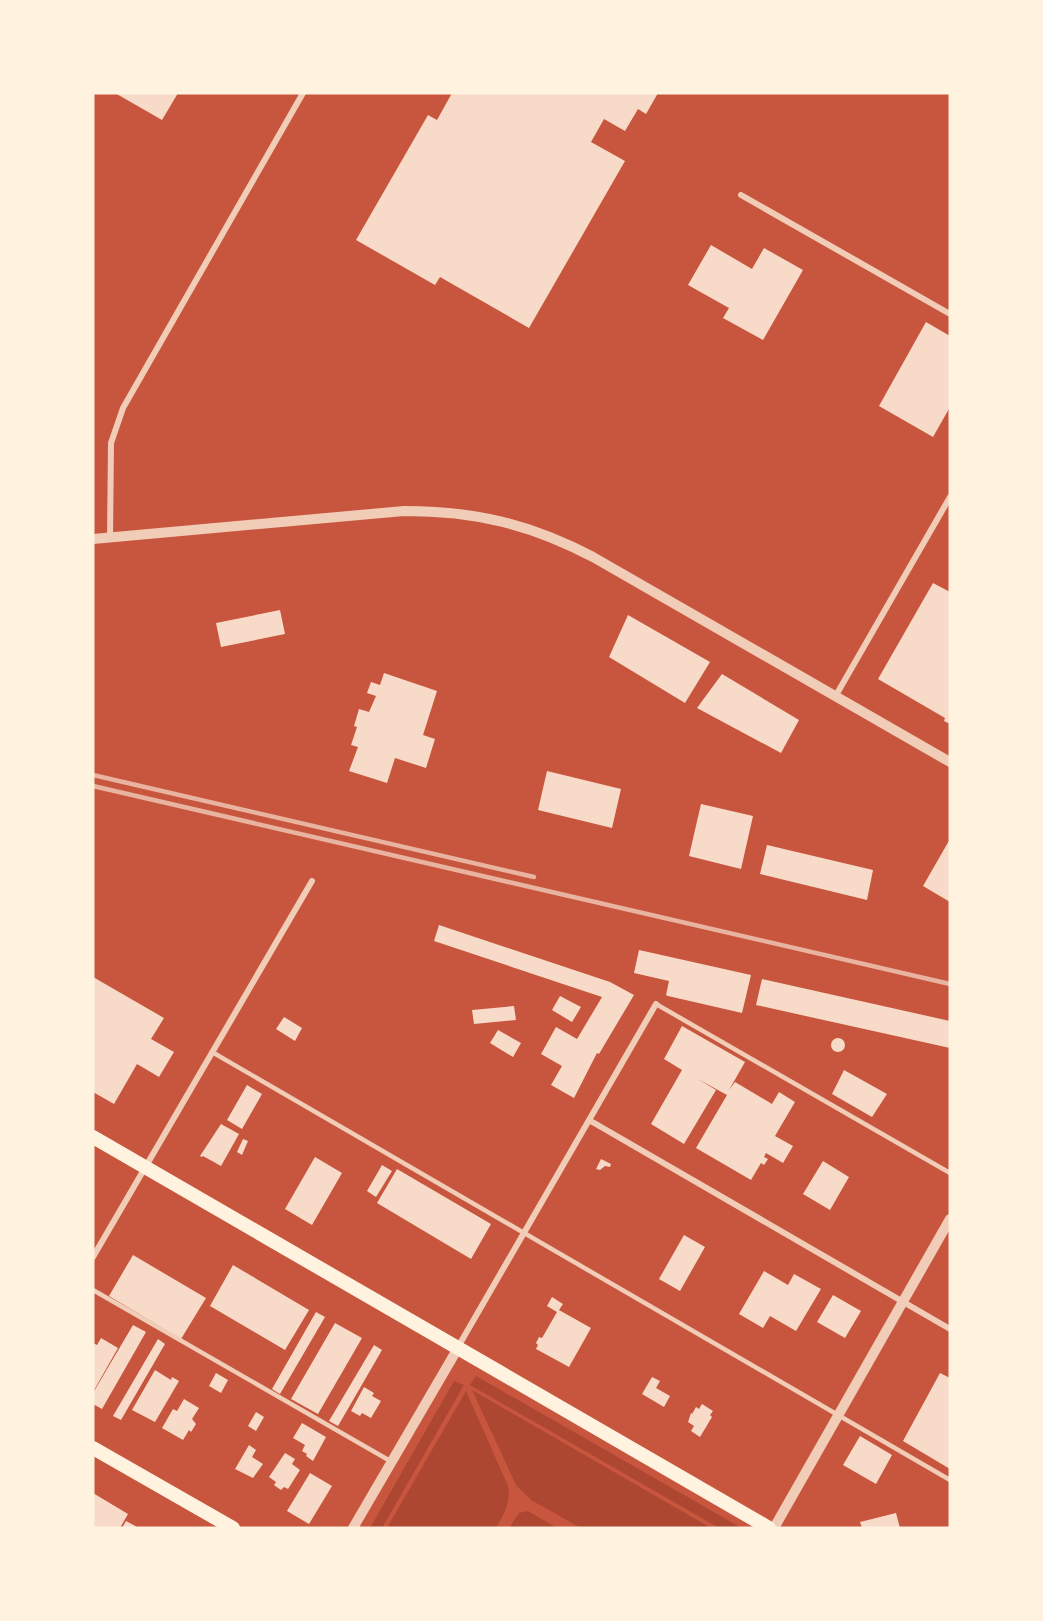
<svg xmlns="http://www.w3.org/2000/svg" width="1043" height="1621" viewBox="0 0 1043 1621" font-family="'DM Sans',sans-serif">
<rect width="100%" height="100%" fill="#c8553d"/>
<path fill="#ae4732" d="M476,1376L740,1527L739,1528H719L470,1385Z
M454,1381L464,1385L382,1528H370Z
M472,1390L711,1528H581L531,1500L516,1485Z
M466,1391L508,1486C511,1503 504,1514 496,1528H387Z
M528,1511L557,1528H509L519,1513Z"/>
<path fill="#f7dbc8" d="M115,93H178L162,120Z
M452,93H658L646,114L638,109L625,131L604,119L591,142L625,161L529,328L440,277L435,285L356,240L428,115L437,120Z
M711,245L752,269L764,248L803,270L763,340L723,318L729,308L688,285Z
M926,322L950,336V407L933,437L879,406Z
M933,583L950,592V724L944,721L945,718L878,679Z
M280,610L285,634L221,647L216,623Z
M628,615L710,662L685,703L609,657Z
M384,673L437,691L423,735L435,739L426,768L395,758L387,783L349,771L358,747L351,745L357,727L354,726L359,709L369,712L376,696L367,693L371,682L380,685Z
M722,674L799,720L781,753L697,708Z
M547,771L621,789L612,828L538,810Z
M701,804L753,816L741,869L689,856Z
M950,839V902L923,886Z
M767,845L873,870L867,900L760,874Z
M439,925L610,982L634,995L599,1054L597,1053L574,1098L551,1085L562,1066L541,1054L556,1027L577,1039L602,997L434,941Z
M639,950L751,975L742,1013L668,996L666,995L669,981L634,973Z
M93,977L164,1018L151,1039L174,1052L159,1077L137,1064L114,1104L93,1092Z
M762,979L950,1021V1048L756,1005Z
M560,996L581,1007L572,1022L552,1010Z
M514,1006L516,1020L474,1024L472,1010Z
M284,1017L302,1028L295,1041L276,1029Z
M682,1026L745,1062L729,1090L735,1082L772,1104L779,1092L795,1102L775,1136L793,1146L783,1163L766,1153L764,1157L768,1159L764,1165L761,1163L751,1180L696,1148L727,1095L698,1079L716,1090L684,1144L651,1124L682,1070L664,1059Z
M498,1030L521,1043L513,1057L490,1043Z
M831 1045a7 7 0 1 1 14 0a7 7 0 1 1-14 0Z
M844,1070L887,1094L872,1117L832,1094Z
M247,1085L262,1094L242,1129L227,1120Z
M221,1124L239,1134L221,1166L203,1156L202,1157L200,1156Z
M243,1139L248,1141L242,1155L237,1152Z
M315,1157L342,1173L312,1225L285,1209Z
M601,1159L611,1164L610,1167L605,1166L600,1170L596,1169Z
M823,1161L849,1177L830,1210L803,1194Z
M382,1165L392,1171L376,1197L367,1191Z
M397,1169L491,1224L471,1259L377,1203Z
M684,1235L705,1247L680,1291L659,1279Z
M133,1255L206,1298L181,1339L109,1296Z
M233,1265L309,1310L285,1350L210,1306Z
M764,1271L788,1285L794,1274L821,1289L796,1331L770,1316L763,1328L739,1314Z
M833,1295L861,1311L845,1338L817,1322Z
M552,1297L563,1304L559,1310L591,1328L569,1367L536,1349L538,1345L536,1343L539,1337L542,1338L557,1312L547,1306Z
M316,1312L325,1317L280,1394L272,1389Z
M335,1323L362,1338L318,1414L291,1399Z
M133,1325L146,1332L102,1409L93,1404V1393Z
M101,1338L118,1348L93,1392V1343L97,1345Z
M158,1339L165,1344L121,1420L113,1416Z
M374,1345L382,1350L338,1426L329,1421Z
M155,1370L171,1380L172,1377L179,1381L155,1422L132,1410Z
M216,1373L228,1380L221,1393L209,1386Z
M940,1373L950,1378V1469L903,1441Z
M652,1377L660,1381L656,1388L670,1396L664,1407L642,1394Z
M364,1387L374,1393L372,1396L381,1401L371,1418L362,1413L360,1416L351,1411Z
M184,1399L199,1408L192,1419L196,1424L191,1432L189,1430L183,1440L162,1428L173,1409L177,1411Z
M702,1404L713,1411L710,1415L712,1417L700,1437L691,1431L694,1426L688,1422L691,1413L692,1414L696,1407L699,1409Z
M256,1412L264,1417L256,1431L248,1426Z
M302,1423L326,1437L313,1461L306,1456L307,1454L302,1451L305,1445L293,1438Z
M860,1436L892,1455L876,1484L843,1465Z
M249,1445L256,1450L252,1457L263,1464L253,1478L235,1469Z
M285,1453L295,1459L292,1464L300,1470L288,1489L284,1487L281,1490L274,1485L276,1482L269,1477Z
M310,1473L332,1486L309,1524L287,1511Z
M93,1493L128,1514L120,1528H93Z
M896,1513L900,1528H862L860,1522Z
M126,1521L139,1528H122Z"/>
<g fill="none" stroke-linecap="round" stroke-linejoin="round">
<path stroke="#f1ccb7" stroke-width="4.5" d="M656,1004L950,1173
M212,1052L950,1480
M93,1290L392,1462"/>
<path stroke="#f1ccb7" stroke-width="6" d="M741,195L950,314
M110,538L111,443L123,408L303,93
M835,697L950,497
M589,1120L950,1329
M93,1257L312,881
M458,1347L656,1004"/>
<path stroke="#f1ccb7" stroke-width="10" d="M93,539L404,511C475,511 530,524 593,557L950,762
M353,1528L458,1348
M774,1528L950,1219"/>
<path stroke="#fff3e0" stroke-width="14" d="M93,1137L769,1528
M93,1448L233,1528"/>
<path stroke="#e9b49f" stroke-width="4.5" d="M93,775L534,877
M93,786L950,984"/>
</g>
<rect width="1043" height="1621" fill="none" stroke="#fff3e0" stroke-width="189"/>
</svg>
